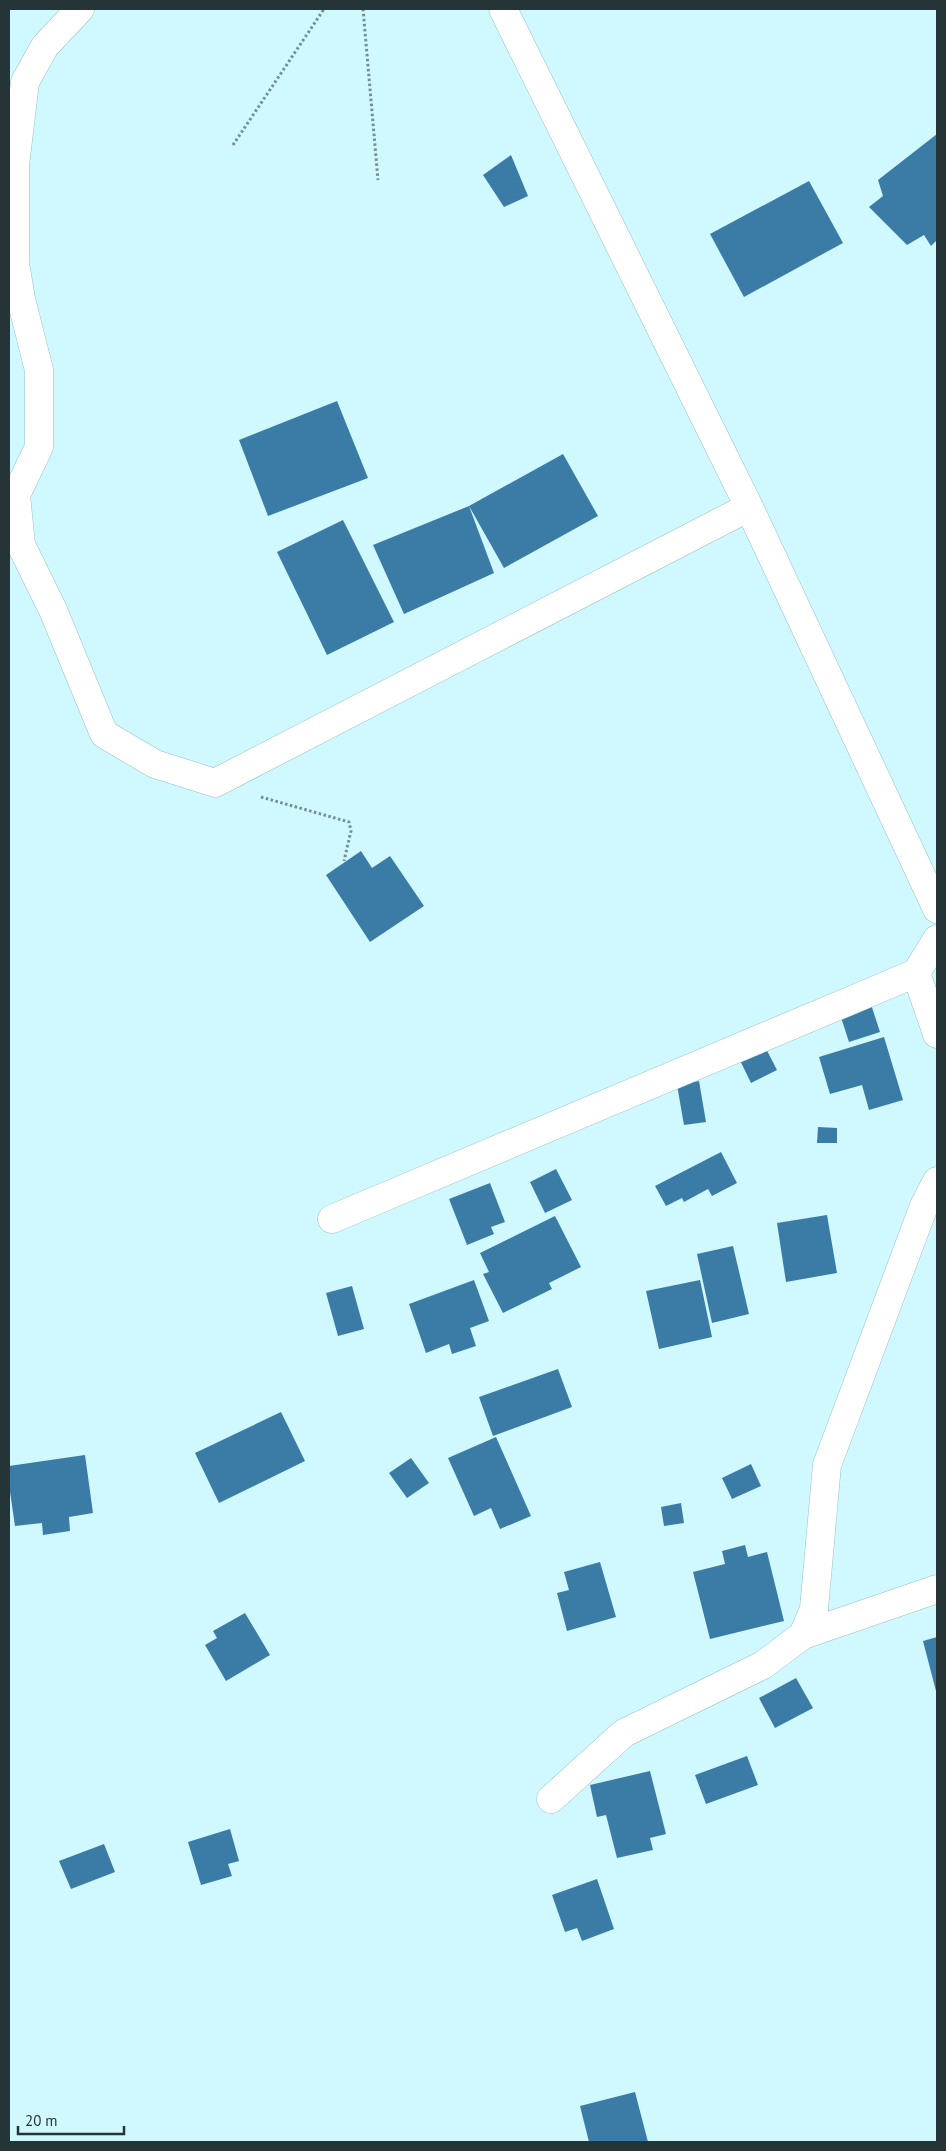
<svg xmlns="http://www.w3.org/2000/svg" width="946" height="2151" viewBox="0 0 946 2151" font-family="'PT Sans',sans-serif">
<rect width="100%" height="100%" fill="#cff8ff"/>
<path fill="#3b7ca6" d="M937,134V240L931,246L924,235L907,245L869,207L883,196L878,180Z
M511,155L528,196L504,207L483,175Z
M809,181L843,243L744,297L710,234Z
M337,401L368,478L268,516L239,440Z
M563,454L598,516L504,568L469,506Z
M469,506L494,573L404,614L373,545Z
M343,520L394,622L327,655L277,552Z
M361,851L372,868L390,856L424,906L370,942L326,875Z
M868,995L880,1032L849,1042L837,1005Z
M884,1037L903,1100L869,1110L862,1085L830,1094L819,1057Z
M761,1039L777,1070L751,1083L736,1052Z
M699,1081L706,1122L684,1125L677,1085Z
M818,1127L837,1128V1143H817Z
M721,1152L737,1183L712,1196L708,1189L684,1202L682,1198L666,1206L655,1186Z
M556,1169L572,1200L545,1213L530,1182Z
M490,1183L505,1222L491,1227L494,1234L467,1245L449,1199Z
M827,1215L837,1273L786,1282L777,1223Z
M555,1216L581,1267L549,1283L552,1289L503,1313L483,1274L489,1272L480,1253Z
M733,1246L749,1314L712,1323L697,1254Z
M474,1280L489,1321L470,1328L476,1346L452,1354L449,1344L426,1353L409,1304Z
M700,1280L712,1337L659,1349L646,1291Z
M352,1286L364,1329L338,1336L326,1293Z
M558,1369L572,1407L493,1436L479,1397Z
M281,1412L305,1461L219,1503L195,1453Z
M496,1437L531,1516L500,1529L491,1508L474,1516L448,1458Z
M85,1455L93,1513L69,1517L70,1531L43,1535L42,1523L15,1526L9,1485V1466Z
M411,1458L429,1483L407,1498L389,1473Z
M751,1464L761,1486L732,1499L722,1478Z
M681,1503L684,1523L664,1526L661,1507Z
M745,1545L748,1557L767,1552L784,1621L710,1639L693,1572L725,1564L722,1551Z
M600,1562L616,1617L567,1631L557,1593L569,1590L564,1572Z
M245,1613L270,1655L226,1681L205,1645L217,1638L213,1631Z
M937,1637V1695L923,1641Z
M796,1678L813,1708L775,1728L759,1698Z
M747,1756L758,1785L706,1804L695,1775Z
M650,1771L666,1834L650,1838L653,1850L617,1858L606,1815L597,1817L590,1785Z
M230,1829L239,1861L228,1864L232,1876L201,1885L188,1842Z
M104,1844L115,1872L71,1889L59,1861Z
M597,1879L614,1929L582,1941L577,1928L565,1932L552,1895Z
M635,2092L648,2142H589L580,2106Z"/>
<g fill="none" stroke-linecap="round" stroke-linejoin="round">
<g stroke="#99c0c6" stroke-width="29">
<path id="minor" d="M80,9L45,46L25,82L15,165V263L21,299L39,370V447L16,495L21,545L53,610L104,734L155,764L215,783L749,507
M503,9L749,507L937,909
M916,973L937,1034
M332,1219L916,973L937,939
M803,1635L937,1589
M551,1799L624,1733L763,1665L803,1635L814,1609L827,1465L924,1206L937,1181"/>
</g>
<path stroke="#748f94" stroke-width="3" stroke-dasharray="2.5 2.5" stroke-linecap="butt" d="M363,9L378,180
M233,145L324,9
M261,797L349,822L351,831L344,861"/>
<use href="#minor" stroke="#fff" stroke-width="28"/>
</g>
<rect width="946" height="2151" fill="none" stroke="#243437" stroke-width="20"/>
<path d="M18 2126v8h106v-8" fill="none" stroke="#243437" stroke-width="2.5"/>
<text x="25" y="2126" font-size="15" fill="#243437" stroke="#cff8ff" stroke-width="4" paint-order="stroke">20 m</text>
</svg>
